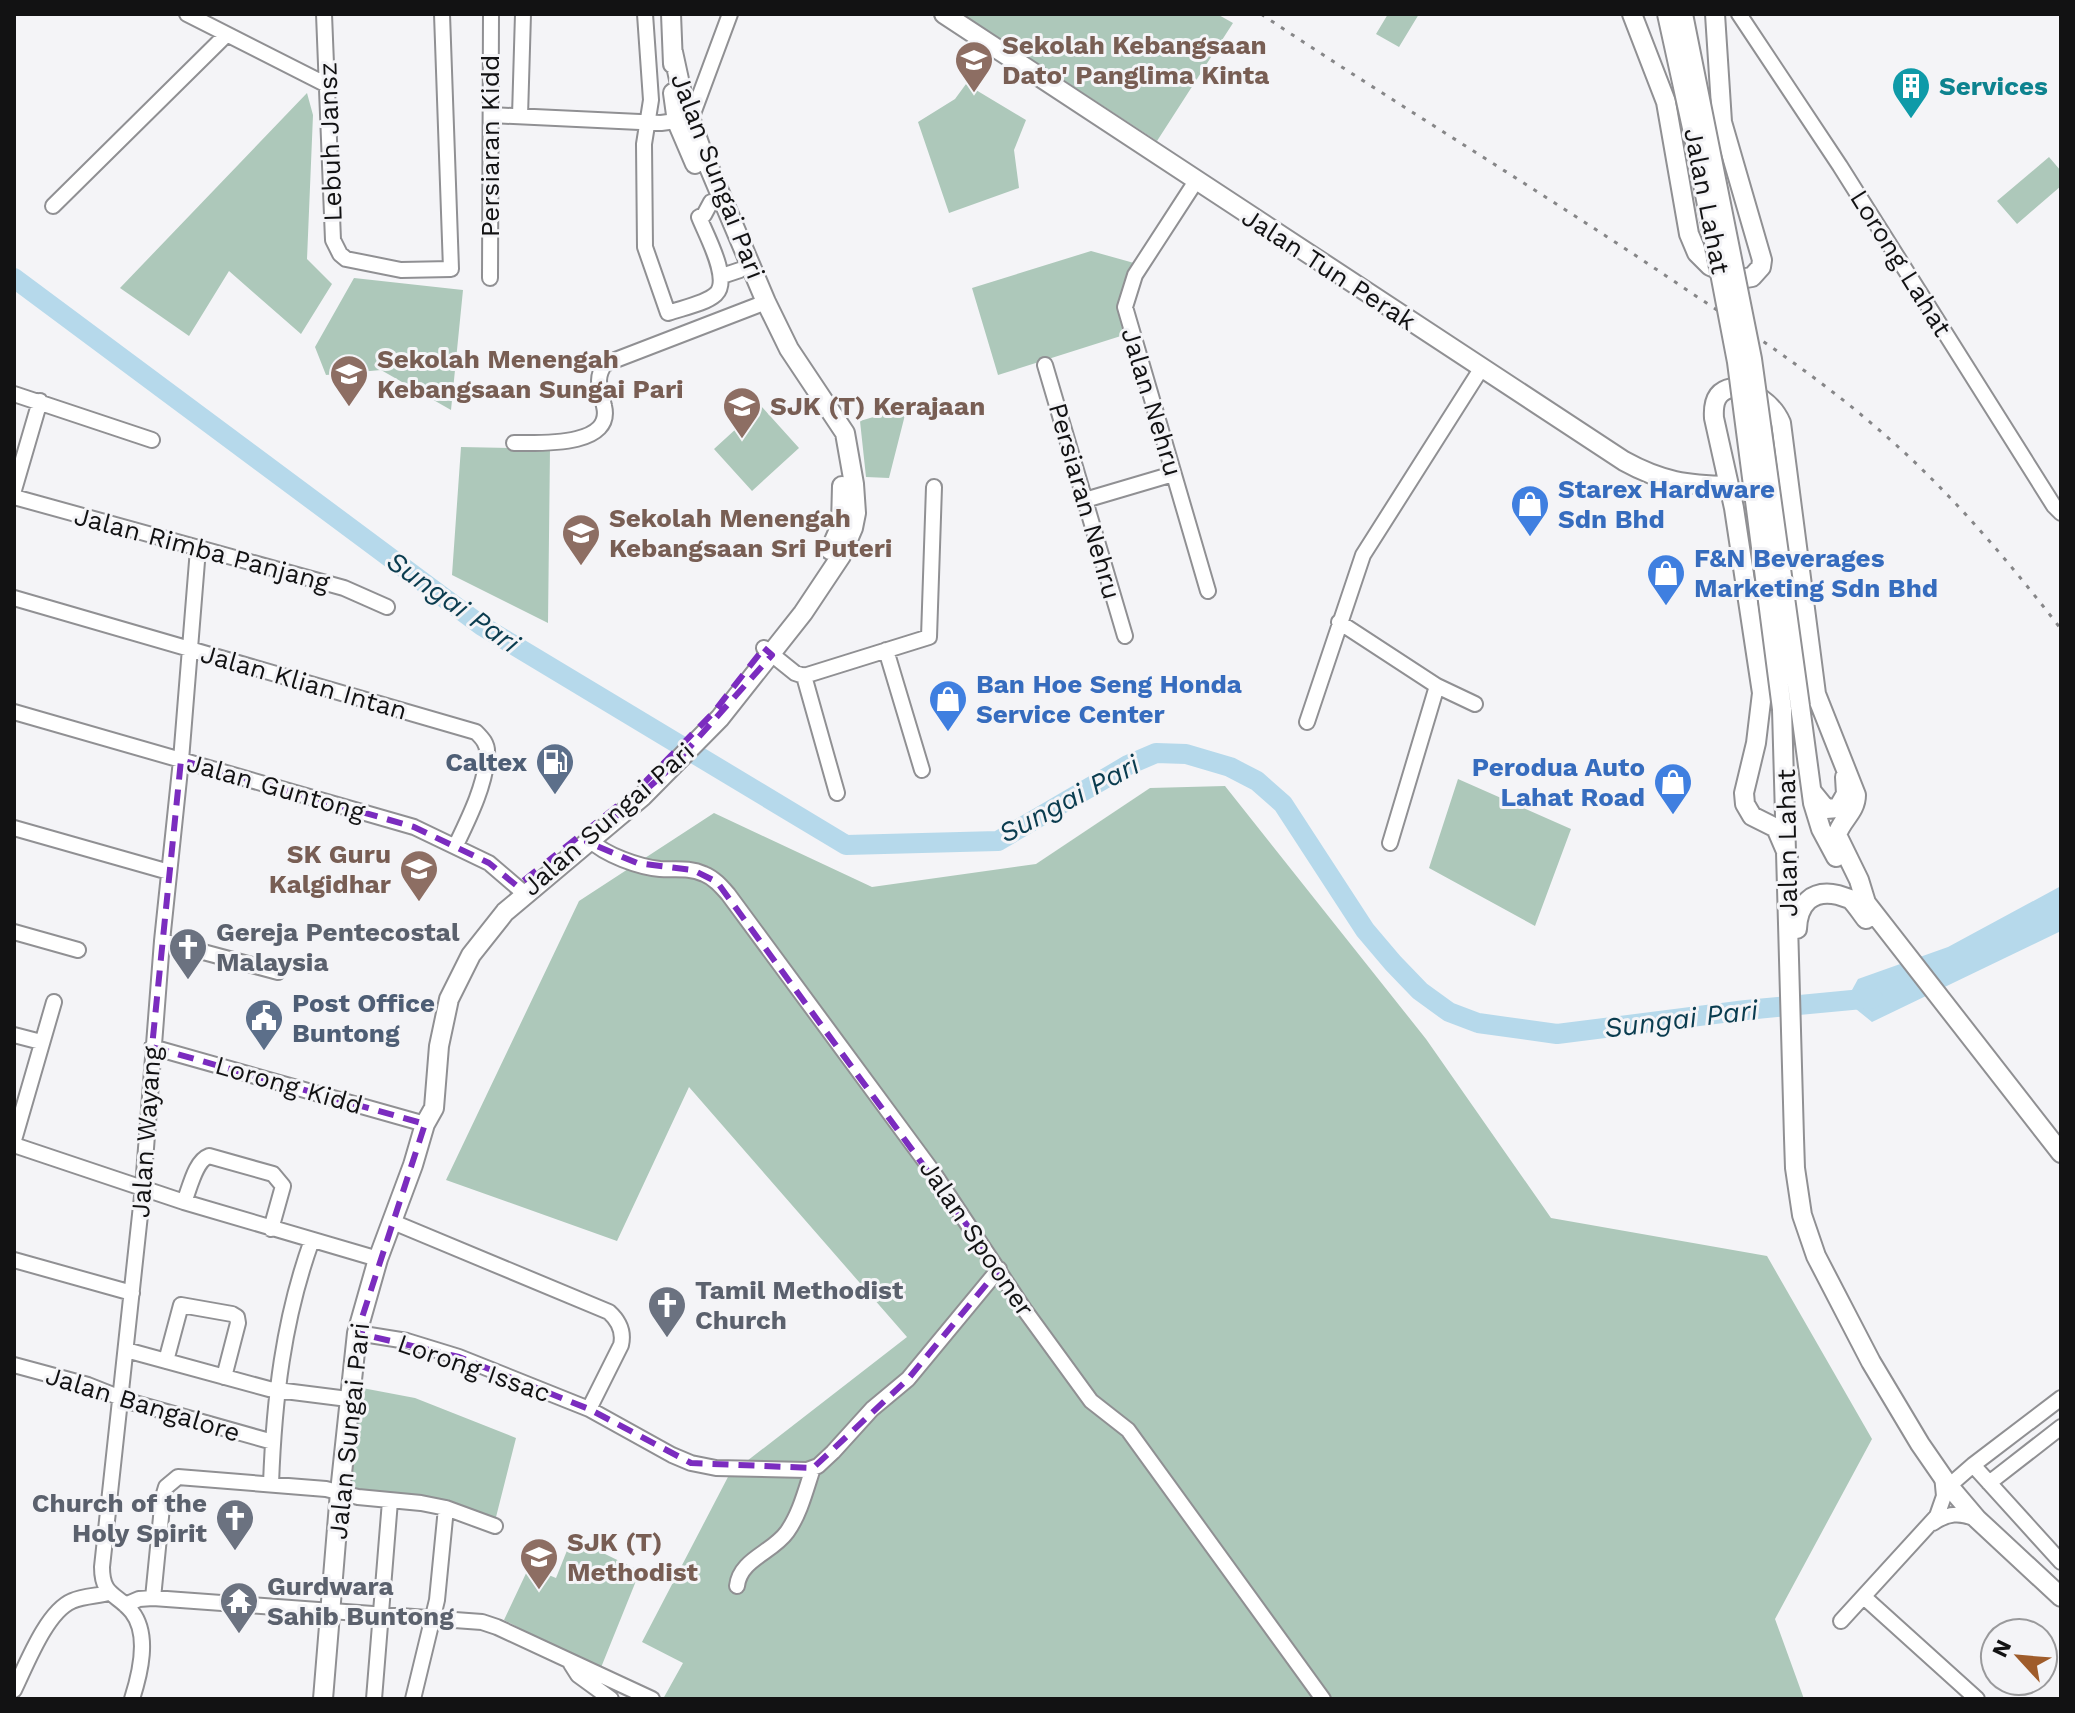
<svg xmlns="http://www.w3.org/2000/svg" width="2075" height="1713" viewBox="0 0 2075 1713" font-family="'Work Sans',sans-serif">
<rect width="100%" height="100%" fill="#f4f4f7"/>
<path fill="#adc8ba" d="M962,14H1217L1233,23L1157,141Z
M1388,14H1419L1399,47L1376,34Z
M966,84L1026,120L1014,150L1019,188L949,213L918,122L955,99Z
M307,93L313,115L307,259L332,284L301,334L229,271L189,336L120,288Z
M2049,157L2061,171V186L2017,224L1997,201Z
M1091,251L1134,263C1120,292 1115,303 1124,335L998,375L972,288Z
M354,278L463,290L451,410L381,370L326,375L315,347Z
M761,406L799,448L752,491L714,449Z
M907,407L889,478L866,477L860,421Z
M461,447L550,449L548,623L452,575Z
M1458,779L1571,829L1535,926L1429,868Z
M1225,786L1426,1039L1551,1218L1767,1256L1872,1439L1775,1619L1804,1699H663L683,1663L642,1642L729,1475L907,1337L689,1087L617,1241L446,1180L579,901L714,813L872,887L1036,864L1150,788Z
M357,1387L415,1398L516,1438L495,1521L347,1489Z
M572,1538L640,1571L600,1670L504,1620L529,1567L556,1578Z"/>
<path fill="#b6d9eb" d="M2061,886V931L1872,1022L1846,1001L1858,979L1948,947Z"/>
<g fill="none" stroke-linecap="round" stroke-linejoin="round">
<path stroke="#b6d9eb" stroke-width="20" d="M14,278L482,626L846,845L998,841L1128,765L1156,753L1186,754L1230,767L1257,781L1283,804L1365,930L1393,963L1420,991L1449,1012L1478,1023L1557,1034L1746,1010L1873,998"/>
<g stroke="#909093" stroke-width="18">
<path id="minor" d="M187,14L327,85
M324,14L333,240L340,254L346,259L401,270L451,269L442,14
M645,14L651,100L644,144L645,247L668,313C682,308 705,304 716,294C731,279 706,235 699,217L704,215L711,202
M1739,14L1840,166L2054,506L2061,513
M491,115L661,123L691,119L730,14
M520,116L523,14
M1196,181L1135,275L1125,307L1208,591
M53,206L226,35
M722,276L740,270
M490,278L491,14
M1045,365L1125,636
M14,394L152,440
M514,443C540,443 614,447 604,406C601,390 594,379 605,364L766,302
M14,490L40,401
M14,497L344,588L387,607
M1085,500L1173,474
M14,598L476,732C482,738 488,744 487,754C486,784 469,818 456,845
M1339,622L1437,686L1475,704
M764,648L795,673L804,676L929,637L934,487
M886,650L922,770
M804,676L837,793
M14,712L414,827L489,863L524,893
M1307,722L1363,555L1481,369
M14,828L169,872
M590,840C605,855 639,867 660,869C675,870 689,867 704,874C714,878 721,886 728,894L933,1172L1024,1309L1091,1401L1128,1430L1323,1699
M1390,843L1437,686
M14,932L78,950
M162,941L278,972
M14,1035L41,1042
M152,1047L425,1124
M14,1140L54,1002
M14,1145L184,1202L378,1259
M184,1202C190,1188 195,1161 209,1156L273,1174L283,1186L271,1229
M393,1222L609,1312C619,1321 624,1332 621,1345L589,1409
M14,1260L132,1293
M357,1333L407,1341L459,1357L589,1409L672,1455L691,1463L716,1468L807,1470L818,1466L833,1452L872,1409L908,1379L999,1269
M126,1350L269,1389L348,1399
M166,1361L181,1305L232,1314L237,1317L238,1323L224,1377
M14,1365L88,1385L131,1402L273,1442
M1973,1465L2061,1562
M1989,1483L2061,1427
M271,1484C274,1401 283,1320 312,1240
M1949,1486L1973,1465L2061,1398
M1933,1523C1947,1513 1960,1512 1976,1519
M737,1586C740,1559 772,1553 787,1532C800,1514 806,1489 813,1468
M1864,1597L1977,1699
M153,1598L163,1497L166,1487L178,1477L326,1489L358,1497L421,1503L446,1508L495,1526
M125,1605L139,1599L153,1598L482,1622L497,1627L652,1699
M1841,1621L1937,1516L1944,1496L1942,1475
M571,1664L578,1675L611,1699
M14,1690C26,1666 46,1612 72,1601C83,1596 97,1596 109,1593
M132,1699C140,1674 150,1635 132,1612C117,1593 102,1597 102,1567L143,1187L162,941L181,760L198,549
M374,1699L390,1501
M413,1699L437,1600L446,1508"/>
</g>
<g stroke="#909093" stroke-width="22">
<path id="major" d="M671,14L673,64
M944,14L1624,461C1662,482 1687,485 1729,486
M1632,14L1666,102L1689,234L1697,253L1710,266L1740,279L1752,277L1761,267L1762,260L1722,122L1715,14
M673,93L677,122L695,164
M830,550L841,525L842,486
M1800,706L1813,803L1821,829L1836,857
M1782,709L1794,1138L1795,1168L1802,1215L1816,1256L1871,1362L1920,1444L1949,1486L1977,1519L2061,1597
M1813,793L1826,809L1838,808L1846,794L1845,777
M1788,856L1776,828L1752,816L1745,804L1744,793L1756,743L1762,693L1734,508L1714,418C1713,403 1716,391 1732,388C1753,390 1773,404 1781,423L1816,694L1856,795C1856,812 1841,820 1837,835L1859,880L1867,906
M1863,899L2061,1153
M1797,929C1798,904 1812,889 1838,895C1841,896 1847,898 1850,899C1856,904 1861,913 1866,919
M323,1699L340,1492L357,1333L378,1259L413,1165L425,1124L434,1108L439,1046L449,999L471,955L505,912L643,796L720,718L803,613L841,556L853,528L856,513L854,484L845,433L789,349L766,302L700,146L683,98L673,52"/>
</g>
<use href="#minor" stroke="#fff" stroke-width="14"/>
<use href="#major" stroke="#fff" stroke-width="18"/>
<path stroke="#868688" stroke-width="3" stroke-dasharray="4 8" stroke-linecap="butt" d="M1261,14C1402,108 1547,195 1687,290C1753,334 1818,377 1878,429C1947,488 2006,558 2061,629"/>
<g stroke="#909093" stroke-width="22" stroke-linecap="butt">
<path id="major-bridge" d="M1667,14L1694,137L1737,362L1782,709
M1683,14L1752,359L1800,706"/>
</g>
<use href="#major-bridge" stroke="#fff" stroke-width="18"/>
</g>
<path fill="none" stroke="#7b2cbf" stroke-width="6" stroke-dasharray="16 10" stroke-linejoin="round" d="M764,648L772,655L673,766L587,842L637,863L693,870L717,882L999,1269L908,1379L813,1468L691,1463L589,1409L459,1357L357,1333L425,1124L152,1047L181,760L414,827L489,863L517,886L637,790L713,713Z"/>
<defs>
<g id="school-pin" transform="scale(2)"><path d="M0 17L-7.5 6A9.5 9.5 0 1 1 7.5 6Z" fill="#8d6e63" stroke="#f4f4f7"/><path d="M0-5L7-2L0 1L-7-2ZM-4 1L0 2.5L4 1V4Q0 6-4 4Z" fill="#fff"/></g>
<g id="building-pin" transform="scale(2)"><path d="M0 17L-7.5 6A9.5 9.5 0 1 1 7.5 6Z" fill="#0f9aa8" stroke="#f4f4f7"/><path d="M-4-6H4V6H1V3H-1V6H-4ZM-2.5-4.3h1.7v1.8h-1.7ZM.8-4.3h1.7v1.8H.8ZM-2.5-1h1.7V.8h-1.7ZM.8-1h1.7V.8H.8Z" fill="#fff"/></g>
<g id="shop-pin" transform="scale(2)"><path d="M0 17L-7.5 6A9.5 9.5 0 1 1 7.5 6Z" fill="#3f7fe0" stroke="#f4f4f7"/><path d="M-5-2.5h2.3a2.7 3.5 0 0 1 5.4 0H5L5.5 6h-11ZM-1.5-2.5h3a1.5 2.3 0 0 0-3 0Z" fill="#fff"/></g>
<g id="fuel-pin" transform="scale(2)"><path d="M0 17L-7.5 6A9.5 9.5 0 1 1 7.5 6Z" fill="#5c6f8a" stroke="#f4f4f7"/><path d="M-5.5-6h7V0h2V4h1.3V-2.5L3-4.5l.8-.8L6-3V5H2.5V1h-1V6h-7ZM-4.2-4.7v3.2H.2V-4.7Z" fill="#fff"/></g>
<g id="church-pin" transform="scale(2)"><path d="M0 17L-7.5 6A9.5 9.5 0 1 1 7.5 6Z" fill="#6b7280" stroke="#f4f4f7"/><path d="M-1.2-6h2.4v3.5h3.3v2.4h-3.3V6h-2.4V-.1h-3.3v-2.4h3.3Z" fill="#fff"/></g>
<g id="civic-pin" transform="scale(2)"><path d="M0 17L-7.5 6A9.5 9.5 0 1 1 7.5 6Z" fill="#5c6f8a" stroke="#f4f4f7"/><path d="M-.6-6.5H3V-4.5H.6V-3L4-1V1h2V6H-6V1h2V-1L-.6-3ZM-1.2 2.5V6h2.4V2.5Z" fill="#fff"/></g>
<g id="temple-pin" transform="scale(2)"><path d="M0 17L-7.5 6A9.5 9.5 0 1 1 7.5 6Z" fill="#6b7280" stroke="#f4f4f7"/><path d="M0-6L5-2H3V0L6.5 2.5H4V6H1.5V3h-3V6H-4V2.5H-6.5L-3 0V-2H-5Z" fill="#fff"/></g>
</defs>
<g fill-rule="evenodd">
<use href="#school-pin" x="974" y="60"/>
<use href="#building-pin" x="1911" y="86"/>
<use href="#school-pin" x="349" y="374"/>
<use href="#school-pin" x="742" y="406"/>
<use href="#shop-pin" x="1530" y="504"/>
<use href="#school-pin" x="581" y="533"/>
<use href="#shop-pin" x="1666" y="573"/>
<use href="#shop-pin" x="948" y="699"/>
<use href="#fuel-pin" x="555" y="762"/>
<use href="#shop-pin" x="1673" y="782"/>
<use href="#school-pin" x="419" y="869"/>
<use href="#church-pin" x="188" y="947"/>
<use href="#civic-pin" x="264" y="1018"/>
<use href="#church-pin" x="667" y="1305"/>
<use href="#church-pin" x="235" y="1518"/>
<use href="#school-pin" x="539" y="1557"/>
<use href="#temple-pin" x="239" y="1601"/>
</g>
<g text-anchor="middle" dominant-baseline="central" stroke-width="6" stroke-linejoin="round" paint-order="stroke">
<g font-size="26" font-weight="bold" fill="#785e54" stroke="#f4f4f7" text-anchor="start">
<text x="1002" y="45">Sekolah Kebangsaan<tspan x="1002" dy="30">Dato' Panglima Kinta</tspan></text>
<text x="377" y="359">Sekolah Menengah<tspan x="377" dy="30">Kebangsaan Sungai Pari</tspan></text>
<text x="770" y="406">SJK (T) Kerajaan</text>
<text x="609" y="518">Sekolah Menengah<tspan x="609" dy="30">Kebangsaan Sri Puteri</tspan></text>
<text x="391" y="854" text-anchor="end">SK Guru<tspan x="391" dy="30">Kalgidhar</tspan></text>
<text x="567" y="1542">SJK (T)<tspan x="567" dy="30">Methodist</tspan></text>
</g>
<g font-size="26" font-weight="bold" fill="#0d838f" stroke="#f4f4f7" text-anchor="start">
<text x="1939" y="86">Services</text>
</g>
<g font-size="26" fill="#121213" stroke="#f4f4f7">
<text transform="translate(330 142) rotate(-92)">Lebuh Jansz</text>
<text transform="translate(490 146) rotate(-90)">Persiaran Kidd</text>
<text transform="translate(718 176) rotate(69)">Jalan Sungai Pari</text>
<text transform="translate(1707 201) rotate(79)">Jalan Lahat</text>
<text transform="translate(1901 263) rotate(58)">Lorong Lahat</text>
<text transform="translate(1329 269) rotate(33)">Jalan Tun Perak</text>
<text transform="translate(1152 402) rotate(73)">Jalan Nehru</text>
<text transform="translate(1085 501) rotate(74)">Persiaran Nehru</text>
<text transform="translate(202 549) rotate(15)">Jalan Rimba Panjang</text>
<text transform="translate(304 682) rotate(16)">Jalan Klian Intan</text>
<text transform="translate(276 787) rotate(16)">Jalan Guntong</text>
<text transform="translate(608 819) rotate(-41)">Jalan Sungai Pari</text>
<text transform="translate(1787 843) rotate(-91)">Jalan Lahat</text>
<text transform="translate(289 1085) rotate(16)">Lorong Kidd</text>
<text transform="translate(146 1132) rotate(-86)">Jalan Wayang</text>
<text transform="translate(977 1238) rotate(56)">Jalan Spooner</text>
<text transform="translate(474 1368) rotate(19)">Lorong Issac</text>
<text transform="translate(143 1404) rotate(17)">Jalan Bangalore</text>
<text transform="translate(349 1431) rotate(-84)">Jalan Sungai Pari</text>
</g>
<g font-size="26" font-weight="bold" fill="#366cbe" stroke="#f4f4f7" text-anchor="start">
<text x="1558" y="489">Starex Hardware<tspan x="1558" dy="30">Sdn Bhd</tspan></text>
<text x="1694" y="558">F&amp;N Beverages<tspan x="1694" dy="30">Marketing Sdn Bhd</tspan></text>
<text x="976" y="684">Ban Hoe Seng Honda<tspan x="976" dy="30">Service Center</tspan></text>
<text x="1645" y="767" text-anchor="end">Perodua Auto<tspan x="1645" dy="30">Lahat Road</tspan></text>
</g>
<g font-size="26" font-weight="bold" fill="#4e5e75" stroke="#f4f4f7" text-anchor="end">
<text x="527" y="762">Caltex</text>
<text x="292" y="1003" text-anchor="start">Post Office<tspan x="292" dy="30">Buntong</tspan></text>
</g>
<g font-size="26" font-weight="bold" fill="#5b616d" stroke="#f4f4f7" text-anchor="start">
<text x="216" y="932">Gereja Pentecostal<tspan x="216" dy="30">Malaysia</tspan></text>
<text x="695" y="1290">Tamil Methodist<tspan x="695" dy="30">Church</tspan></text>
<text x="207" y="1503" text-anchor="end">Church of the<tspan x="207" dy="30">Holy Spirit</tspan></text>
<text x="267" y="1586">Gurdwara<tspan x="267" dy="30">Sahib Buntong</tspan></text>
</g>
<g font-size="28" font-style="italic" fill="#0a3c4f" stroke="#f4f4f7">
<text transform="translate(453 602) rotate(35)">Sungai Pari</text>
<text transform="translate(1069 799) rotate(-28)">Sungai Pari</text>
<text transform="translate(1681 1019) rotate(-7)">Sungai Pari</text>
</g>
</g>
<rect width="2075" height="1713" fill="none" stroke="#121213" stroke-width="32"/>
<g transform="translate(2019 1657) rotate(296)"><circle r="38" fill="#f4f4f7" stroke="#9a9a9c" stroke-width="2"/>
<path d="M0-6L14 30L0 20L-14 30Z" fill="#9f5c2b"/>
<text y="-12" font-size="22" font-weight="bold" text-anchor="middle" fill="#121213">N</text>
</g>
</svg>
